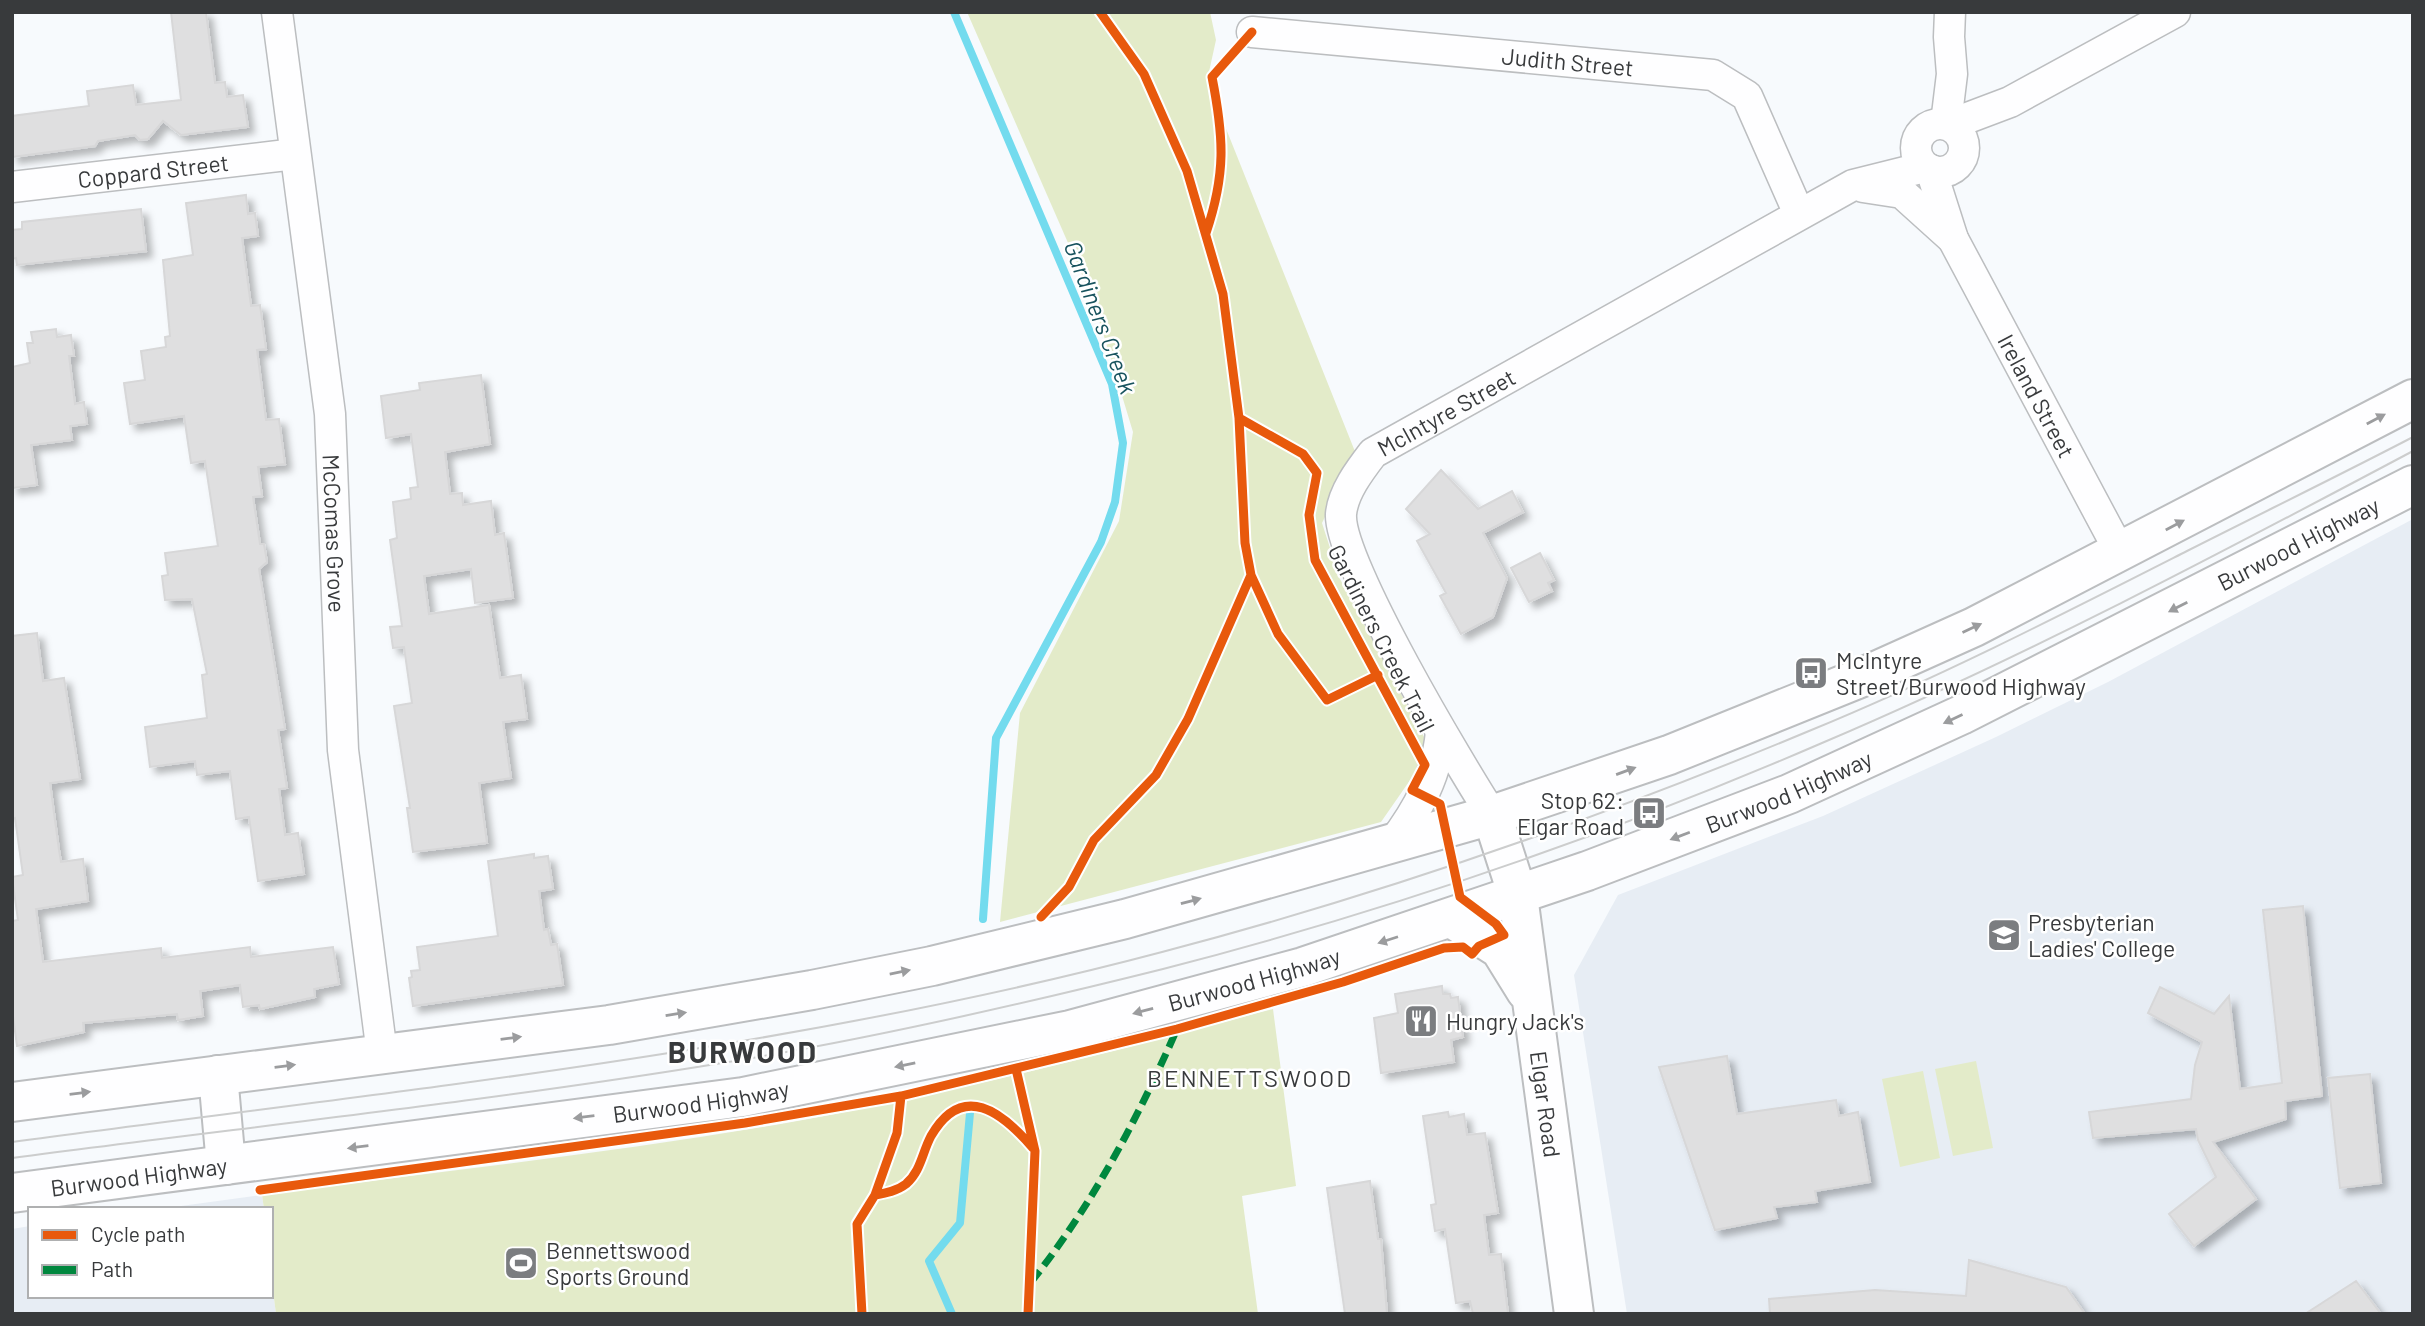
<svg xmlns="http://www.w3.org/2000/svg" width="2425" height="1326" viewBox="0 0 2425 1326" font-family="Barlow,sans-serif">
<defs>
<filter id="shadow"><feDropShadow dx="6" dy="6" stdDeviation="3.5" flood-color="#0004"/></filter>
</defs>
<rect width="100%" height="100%" fill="#f7fafd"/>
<path fill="#e7edf4" d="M2413,519V1314H1627L1574,975L1618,895L1823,816L1996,737L2108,682Z
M262,1195L264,1209H159Z
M30,1226V1296H271V1275L276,1314H12V1229Z"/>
<path fill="#e3ebc9" d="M967,12H1210L1216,40L1207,81L1356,454L1322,523L1340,579L1431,750L1381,822L1000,922L1020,713L1119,521L1133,432L1093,300Z
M1273,1009L1296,1186L1242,1196L1258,1314H276L271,1275V1209H264L262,1195C433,1172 605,1154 775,1125C943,1096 1108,1053 1273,1009Z
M1976,1061L1993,1148L1953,1156L1935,1069Z
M1923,1071L1940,1158L1900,1167L1882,1079Z"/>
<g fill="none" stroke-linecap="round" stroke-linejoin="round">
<path stroke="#73dbee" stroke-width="8" d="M954,12L1112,384L1123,443L1115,502L1101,542L996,738L983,919
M952,1314L929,1261L960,1223L970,1113"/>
</g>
<path fill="#dfdfe0" stroke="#d7d7d8" stroke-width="2" filter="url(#shadow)" d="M171,12H206L215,83L225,82L227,97L243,95L248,127L181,135L163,121L148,139L140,140L135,135L98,141L95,146L12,157V116L89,106L87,91L133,85L136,105L181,100Z
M246,195L248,214L255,213L258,236L242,238L251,306L260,305L266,349L257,350L266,420L279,419L285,464L258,467L262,496L253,497L260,544H264L267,562L259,569L285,729L278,730L287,788L279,789L285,835L298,833L304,874L258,881L249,817L236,819L230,771L197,775L195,761L150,767L145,727L207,718L202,675L207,674L192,599L165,600L162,576L168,575L165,553L218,546L205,461L191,463L184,416L130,424L124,383L145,380L141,351L166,347L165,337L170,336L163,260L193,255L186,203Z
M141,209L146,251L17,265L16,258L12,259V230L22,229V222Z
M56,329L57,337L71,335L74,356H69L75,404L84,402L87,424L70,426L72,440L31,445L37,485L12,488V367L30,363L27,343H33L31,332Z
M481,375L490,444L445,452L450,494L462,493L463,505L491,501L495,535L504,533L513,598L475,603L471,569L424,576L429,614L489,605L500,678L521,675L527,719L503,722L511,778L479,783L487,843L413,852L407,808H410L394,706L412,703L404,647L393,648L390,627L402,626L390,540L397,538L393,502L411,499L410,488L418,487L411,434L386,438L381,396L420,390L419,383Z
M1441,470L1478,509L1512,491L1523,512L1483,533L1507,578L1493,617L1461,634L1440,596L1446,593L1417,541L1430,534L1406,509Z
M1540,553L1554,580L1548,583L1552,591L1529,602L1511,568Z
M37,633L43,681L64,678L80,779L50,783L59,850L61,862L83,859L88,901L36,909L43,962L161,948L162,958L250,947L251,957L333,947L339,984L314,989L315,997L260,1009L259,1005L243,1007L240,985L200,991L203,1016L178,1020L177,1014L83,1023L84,1032L17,1046L12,1009V921L18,920L12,877L23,875L15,818L12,819V636Z
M534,854V858L548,856L553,889L539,891L544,930L548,929L551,945L557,944L563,985L413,1006L409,978L412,977L411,971L420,970L417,947L498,936L488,861Z
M2303,906L2322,1096L2285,1101L2286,1119L2213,1142L2256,1199L2194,1246L2169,1214L2216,1177L2198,1140L2196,1129L2093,1138L2089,1112L2191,1099L2195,1065L2202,1042L2148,1013L2160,987L2214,1014L2229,996L2240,1089L2282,1083L2263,910Z
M1442,986L1443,994H1450L1451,998L1458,997L1463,1037L1451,1040L1454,1062L1381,1073L1374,1018L1398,1013L1395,994Z
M1727,1056L1737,1114L1836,1100L1839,1116L1858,1112L1870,1182L1815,1191L1817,1202L1774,1207L1777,1218L1715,1230L1659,1067Z
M2370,1074L2381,1183L2340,1188L2328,1078Z
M1448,1112L1449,1117L1464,1114L1467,1135L1485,1133L1498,1213L1484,1215L1489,1255L1501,1254L1508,1314H1473L1470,1301L1456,1303L1445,1229L1435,1231L1431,1205L1436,1204L1423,1116Z
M1370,1181L1378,1239H1381L1387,1314H1345L1327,1188Z
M1969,1260L2066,1287L2085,1314H1770L1769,1299L1875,1290L1966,1296Z
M2356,1281L2381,1314H2305Z"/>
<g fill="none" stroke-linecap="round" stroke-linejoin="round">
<g stroke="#bcbec0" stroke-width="33">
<g id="street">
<path id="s1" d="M277,12L330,414L343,750L382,1054"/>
<path id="s2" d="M1252,32L1713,75L1747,96L1799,214"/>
<path d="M1946,123L1952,74L1949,37L1950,12"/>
<circle cx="1940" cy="148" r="24"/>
<path d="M1949,125L2010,102L2175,12"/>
<path id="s3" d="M1931,170L1953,239L2121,554"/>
<path id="s4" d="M12,187L295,154"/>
<path d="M1863,187L1902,193L1953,239"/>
<path id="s5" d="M1492,815C1461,767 1338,562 1341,514C1343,492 1360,470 1373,453L1853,185L1925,167"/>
<path d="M1392,844C1418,810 1437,775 1441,732"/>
</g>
</g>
<g stroke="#bcbec0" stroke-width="42">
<g id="primary">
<path id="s6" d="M1518,896L1574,1314"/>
<path d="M1453,919L1500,949L1526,991"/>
</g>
</g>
<g stroke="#bcbec0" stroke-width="42">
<g id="highway">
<path d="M1492,815L1518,896"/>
<path d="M218,1075L226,1165"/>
<path d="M12,1102L609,1025L812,990L932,966L1125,919L1492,815L1669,755L1865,676L1974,627L2413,399"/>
<path id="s7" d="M12,1193L743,1097L1070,1030L1303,967L1587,871L1789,794L1961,715L2413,485"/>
</g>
</g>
<use href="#street" stroke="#fefeff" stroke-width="30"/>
<use href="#primary" stroke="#fefeff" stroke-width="38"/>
<use href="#highway" stroke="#fefeff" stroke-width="38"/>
<path stroke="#cccdcd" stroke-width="2" d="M12,1142C398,1090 785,1052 1162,952C1383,894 1598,819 1809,731C1938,678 2063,614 2187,551C2262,513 2338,476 2413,437
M12,1158C247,1127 482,1102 716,1064C866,1040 1015,1006 1163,969C1388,911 1609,835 1822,743C2024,657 2219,554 2413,451"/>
<path stroke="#00873e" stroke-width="7" stroke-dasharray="14 7" stroke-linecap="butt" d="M1031,1282C1092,1206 1138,1118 1177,1029"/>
<g stroke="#fff" stroke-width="13">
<path id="cycleway" d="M1100,12L1144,74L1187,171L1223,294L1239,418L1245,543L1251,575L1278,634L1327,700L1378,675
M1206,233C1226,174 1224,138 1212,77L1252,32
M1041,917L1069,887L1094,840L1156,775L1188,719L1251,575
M1016,1069L1035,1151L1028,1314
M260,1190L745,1123L901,1096L1177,1029L1343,982L1444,948L1463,947L1472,954L1479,946L1504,935L1496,924L1460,897L1440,804L1412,790L1425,765L1315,560L1309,515L1317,473L1303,454L1239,418
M875,1195C886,1193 897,1191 906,1184C921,1171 922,1153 931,1136C963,1081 1002,1112 1033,1148
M862,1314L857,1224L875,1195L897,1133L901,1096"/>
</g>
<use href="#cycleway" stroke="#e8590c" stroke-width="9"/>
</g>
<defs><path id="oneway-solid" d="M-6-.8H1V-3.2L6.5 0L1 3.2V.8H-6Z" transform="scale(1.75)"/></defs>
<g fill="#9b9c9e">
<use href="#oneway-solid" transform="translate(2376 419) rotate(-28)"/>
<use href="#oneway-solid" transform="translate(2175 525) rotate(-28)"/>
<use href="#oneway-solid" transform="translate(2178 607) rotate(153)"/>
<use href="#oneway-solid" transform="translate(1972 628) rotate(-25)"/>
<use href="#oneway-solid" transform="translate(1953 719) rotate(155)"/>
<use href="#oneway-solid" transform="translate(1626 771) rotate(-20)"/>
<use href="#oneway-solid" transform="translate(1680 836) rotate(159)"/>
<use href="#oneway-solid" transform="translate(1191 901) rotate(-15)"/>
<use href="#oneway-solid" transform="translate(1388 940) rotate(162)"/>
<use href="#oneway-solid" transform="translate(900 972) rotate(-11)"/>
<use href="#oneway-solid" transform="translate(1143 1011) rotate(165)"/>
<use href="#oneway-solid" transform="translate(676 1014) rotate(-9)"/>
<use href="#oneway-solid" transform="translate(511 1038) rotate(-7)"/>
<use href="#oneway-solid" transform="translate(905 1065) rotate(168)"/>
<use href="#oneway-solid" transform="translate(285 1066) rotate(-7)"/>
<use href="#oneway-solid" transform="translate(80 1093) rotate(-7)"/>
<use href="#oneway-solid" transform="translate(584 1117) rotate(173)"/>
<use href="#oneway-solid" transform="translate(358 1147) rotate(173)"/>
</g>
<defs>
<g id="bus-square" transform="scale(1.75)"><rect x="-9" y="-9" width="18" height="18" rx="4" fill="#7b7d80" stroke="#fff"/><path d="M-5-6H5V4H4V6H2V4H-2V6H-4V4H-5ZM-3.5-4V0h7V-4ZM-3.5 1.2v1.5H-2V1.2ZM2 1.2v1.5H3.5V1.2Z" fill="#fff"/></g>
<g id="school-square" transform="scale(1.75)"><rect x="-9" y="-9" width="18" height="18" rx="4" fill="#7b7d80" stroke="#fff"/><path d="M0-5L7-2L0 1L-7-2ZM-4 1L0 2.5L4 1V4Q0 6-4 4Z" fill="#fff"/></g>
<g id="restaurant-square" transform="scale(1.75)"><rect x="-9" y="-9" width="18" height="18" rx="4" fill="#7b7d80" stroke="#fff"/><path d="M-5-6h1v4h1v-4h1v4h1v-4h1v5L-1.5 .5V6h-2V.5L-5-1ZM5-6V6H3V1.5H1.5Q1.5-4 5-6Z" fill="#fff"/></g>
<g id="stadium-square" transform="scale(1.75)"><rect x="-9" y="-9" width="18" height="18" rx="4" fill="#7b7d80" stroke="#fff"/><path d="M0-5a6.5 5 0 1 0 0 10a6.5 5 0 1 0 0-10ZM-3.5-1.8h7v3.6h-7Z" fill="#fff"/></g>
</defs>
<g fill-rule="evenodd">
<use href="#bus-square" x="1811" y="673"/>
<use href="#bus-square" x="1649" y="813"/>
<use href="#school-square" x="2004" y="935"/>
<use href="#restaurant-square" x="1421" y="1021"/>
<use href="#stadium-square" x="521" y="1263"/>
</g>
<g text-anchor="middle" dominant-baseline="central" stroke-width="5" stroke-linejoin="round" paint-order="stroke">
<g font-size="23" fill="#383a3c" stroke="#fff">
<text stroke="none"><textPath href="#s2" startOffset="317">Judith Street</textPath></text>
<text stroke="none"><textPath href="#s4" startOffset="142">Coppard Street</textPath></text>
<text stroke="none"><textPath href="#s3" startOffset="250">Ireland Street</textPath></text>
<text stroke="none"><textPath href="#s5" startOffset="492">McIntyre Street</textPath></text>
<text stroke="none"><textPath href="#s1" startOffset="525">McComas Grove</textPath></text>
<text stroke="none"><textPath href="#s7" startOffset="2396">Burwood Highway</textPath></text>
<text transform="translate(1382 638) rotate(63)">Gardiners Creek Trail</text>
<text stroke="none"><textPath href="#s7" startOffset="1829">Burwood Highway</textPath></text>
<text stroke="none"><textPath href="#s7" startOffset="1262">Burwood Highway</textPath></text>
<text stroke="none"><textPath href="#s7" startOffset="695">Burwood Highway</textPath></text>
<text stroke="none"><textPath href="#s6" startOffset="210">Elgar Road</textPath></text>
<text stroke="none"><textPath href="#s7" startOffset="128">Burwood Highway</textPath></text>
</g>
<g font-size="23" fill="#383a3c" stroke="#fff" text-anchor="start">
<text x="1836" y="660">McIntyre<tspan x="1836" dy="26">Street/Burwood Highway</tspan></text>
<text x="1624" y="800" text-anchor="end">Stop 62:<tspan x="1624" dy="26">Elgar Road</tspan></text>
<text x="2028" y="922">Presbyterian<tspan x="2028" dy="26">Ladies' College</tspan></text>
<text x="1446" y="1021">Hungry Jack's</text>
<text x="546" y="1250">Bennettswood<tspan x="546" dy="26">Sports Ground</tspan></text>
</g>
<g font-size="24" font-style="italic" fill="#18535e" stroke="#fff">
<text transform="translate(1101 317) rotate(69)">Gardiners Creek</text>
</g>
<g font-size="24" letter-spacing="2" fill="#383a3c" stroke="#fff">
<text x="1250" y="1077">BENNETTSWOOD</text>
</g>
<g font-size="30" font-weight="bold" letter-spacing="2" fill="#383a3c" stroke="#fff">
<text x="743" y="1051">BURWOOD</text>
</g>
</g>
<rect width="2425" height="1326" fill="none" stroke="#383a3c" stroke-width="28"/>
<rect x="28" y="1207" width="245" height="91" fill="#ffffff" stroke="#afb0b1" stroke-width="2"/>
<rect x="42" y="1230" width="35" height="10" fill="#e8590c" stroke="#afb0b1" stroke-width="2"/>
<text x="91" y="1242" font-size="21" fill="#383a3c">Cycle path</text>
<rect x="42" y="1265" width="35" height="10" fill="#00873e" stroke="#afb0b1" stroke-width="2"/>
<text x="91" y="1277" font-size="21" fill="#383a3c">Path</text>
</svg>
